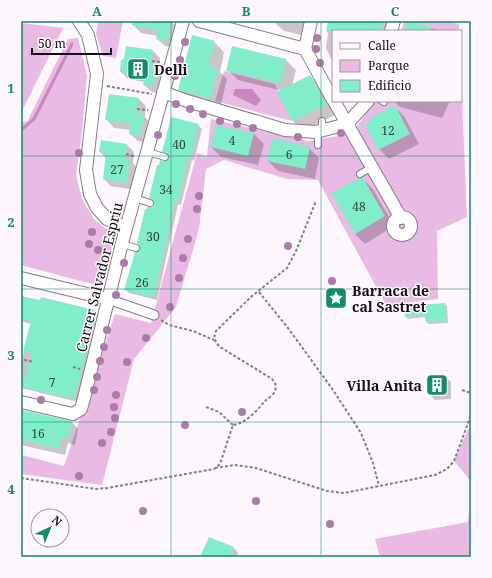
<svg xmlns="http://www.w3.org/2000/svg" width="492" height="578" viewBox="0 0 492 578" font-family="'Noto Serif',serif">
<rect width="100%" height="100%" fill="#fef7fd"/>
<path fill="#e9bae3" d="M98,21H123L116,58L103,56L96,34Z
M404,21H443L459,24V31H401Z
M21,23L63,28L21,113Z
M78,38L87,76L82,132L76,175L82,199L94,219L115,236L101,286L73,279L21,265V122H27L68,39Z
M224,71L275,84L292,121L215,101Z
M461,77L467,217L437,231L438,299L386,305L318,180L287,179L224,160L206,169L199,229L176,307L134,359L102,485L21,474V455L64,466L115,314L151,323L197,153L207,156L211,119L308,141L344,135L358,125L375,101H461Z
M471,423V481L454,461Z
M471,494V557H380L375,539L468,522Z"/>
<path fill="#c987c2" d="M235,89H252L261,100L256,106L233,95Z"/>
<path fill="#0003" d="M134,21H171L178,28L175,48L165,46L157,39L158,36L141,33L134,26Z
M277,21H310L306,36L284,31L276,24Z
M329,21H387L388,23L387,31H333V63L326,48L328,33L327,32Z
M408,23L443,31H405Z
M214,42L224,52L220,72L227,79L220,108L189,99L179,89Z
M233,48L286,60L296,70L292,86L310,76L320,86L335,115L303,131L293,121L278,93L283,91L238,80L228,70Z
M153,51L160,58L159,68L164,74L162,94L152,92L144,85L145,82L128,79L121,72Z
M139,99L146,106L145,117L151,123L148,143L138,141L130,134L131,130L114,128L107,120Z
M393,101H450L442,118L400,107Z
M394,106L404,116L419,144L389,159L379,149Z
M198,125L202,129L194,161L192,160L181,205L178,204L157,300L129,293L125,289L139,252L155,202L150,198L167,162L171,158L170,156L163,151Z
M216,126L254,134L264,144L258,165L221,157L211,147Z
M127,145L134,152L133,163L138,168L135,190L111,186L104,179L106,158L100,152Z
M309,148L319,158L315,179L278,171L268,161Z
M363,179L373,189L394,226L365,244L355,234Z
M21,297L41,302L42,298L94,311L98,314L90,344L93,347L78,402L21,388V363L31,324L21,321Z
M445,304L447,306L448,323L429,324L426,322V317L408,319L406,317Z
M445,377L451,382V399L435,400L429,394Z
M21,411L72,422L78,429L75,445L68,443L65,455L21,445Z
M210,539L234,548L238,553L237,557H201Z"/>
<g fill="none" stroke-linecap="round" stroke-linejoin="round">
<path stroke="#c987c2" stroke-width="3" d="M21,130L34,119L72,44"/>
</g>
<path fill="#82edcb" d="M133,21H170L168,41L156,39L158,30L132,26Z
M328,21H383L381,31H326Z
M407,22L431,27V31H404Z
M192,35L215,41L209,66L218,68L210,99L178,90Z
M126,46L153,50L151,64L157,65L154,87L143,85L145,76L120,72L121,60L124,59Z
M232,46L286,59L281,83L226,71Z
M310,75L326,105L292,121L277,92Z
M109,94L139,98L137,113L144,114L141,136L129,134L130,124L105,120Z
M395,105L410,134L378,150L365,124L369,122L373,116Z
M171,117L199,124L191,158L188,157L178,202H175L154,297L124,290L135,252L139,251L140,249L139,245L137,243L145,209H147V207H153L154,204V200L149,198L157,165H159L160,160L166,161L169,158L168,154L162,152Z
M216,125L254,133L248,156L210,147Z
M273,138L310,147L305,169L267,161Z
M101,140L127,144L125,159H130L127,183L103,179L106,153L99,152Z
M360,178H363L385,216L355,234L331,193Z
M21,296L40,300L41,297L94,310L87,342H90L74,399L23,387L32,353L23,351L31,321L21,319Z
M445,303L447,322H426L424,315L405,317L404,306Z
M429,376H445L446,394L428,395Z
M21,410L72,421L69,439L61,437L59,449L21,440Z
M209,537L234,547L230,557H200Z"/>
<g fill="none" stroke-linecap="round" stroke-linejoin="round">
<g stroke="#857e84" stroke-width="8">
<path id="service" d="M382,101L384,102
M322,121V130
M318,145V131
M147,152L165,157
M360,174L372,167
M134,198L150,203
M122,244L136,248"/>
</g>
<g stroke="#857e84" stroke-width="11">
<path id="pedestrian" d="M108,299L154,315"/>
</g>
<g stroke="#857e84" stroke-width="14">
<path id="minor" d="M79,21L88,35L97,74L86,170L90,194L97,208L107,219L126,228
M199,21L305,49
M391,31L394,21
M305,49L333,100
M305,49L311,21
M163,92L184,100L285,130L316,132L347,124L368,101
M334,101L401,218
M393 226a9 9 0 1 1 18 0a9 9 0 1 1-18 0Z
M21,278L108,299
M21,402L73,414L81,409L84,398L122,243L183,21"/>
</g>
<path stroke="#848084" stroke-width="2" stroke-dasharray="3 2" stroke-linecap="butt" d="M152,61L160,62
M107,86L152,94
M137,109L148,110
M126,154L134,156
M259,292L288,328L333,390L361,433L373,463L379,486
M161,320L169,325L193,331L214,340
M24,360L34,362
M73,367L80,369
M462,390L471,393
M206,407L219,412L233,425
M215,468L235,465L256,468L327,491L344,493L435,475L447,469L454,461L471,415
M21,478L96,489L107,488L214,469L220,464L233,425C247,423 257,410 266,400C269,398 274,394 275,391C277,384 274,380 269,377L220,347C215,342 213,338 216,331L252,296L287,268L296,251L316,201"/>
<use href="#service" stroke="#fff" stroke-width="6"/>
<use href="#pedestrian" stroke="#fff" stroke-width="9"/>
<use href="#minor" stroke="#fff" stroke-width="12"/>
</g>
<g fill="#ab7ca8">
<circle cx="317" cy="38" r="4"/>
<circle cx="185" cy="42" r="4"/>
<circle cx="316" cy="49" r="4"/>
<circle cx="180" cy="60" r="4"/>
<circle cx="320" cy="63" r="4"/>
<circle cx="175" cy="76" r="4"/>
<circle cx="176" cy="104" r="4"/>
<circle cx="190" cy="109" r="4"/>
<circle cx="203" cy="114" r="4"/>
<circle cx="220" cy="121" r="4"/>
<circle cx="237" cy="124" r="4"/>
<circle cx="253" cy="128" r="4"/>
<circle cx="341" cy="133" r="4"/>
<circle cx="158" cy="135" r="4"/>
<circle cx="298" cy="137" r="4"/>
<circle cx="79" cy="153" r="4"/>
<circle cx="199" cy="196" r="4"/>
<circle cx="197" cy="209" r="4"/>
<circle cx="92" cy="232" r="4"/>
<circle cx="188" cy="239" r="4"/>
<circle cx="89" cy="244" r="4"/>
<circle cx="288" cy="246" r="4"/>
<circle cx="98" cy="250" r="4"/>
<circle cx="183" cy="258" r="4"/>
<circle cx="124" cy="263" r="4"/>
<circle cx="179" cy="278" r="4"/>
<circle cx="332" cy="281" r="4"/>
<circle cx="116" cy="295" r="4"/>
<circle cx="170" cy="307" r="4"/>
<circle cx="107" cy="330" r="4"/>
<circle cx="146" cy="338" r="4"/>
<circle cx="104" cy="347" r="4"/>
<circle cx="100" cy="361" r="4"/>
<circle cx="127" cy="362" r="4"/>
<circle cx="97" cy="377" r="4"/>
<circle cx="94" cy="390" r="4"/>
<circle cx="116" cy="395" r="4"/>
<circle cx="41" cy="400" r="4"/>
<circle cx="114" cy="407" r="4"/>
<circle cx="242" cy="412" r="4"/>
<circle cx="115" cy="418" r="4"/>
<circle cx="185" cy="425" r="4"/>
<circle cx="111" cy="432" r="4"/>
<circle cx="102" cy="443" r="4"/>
<circle cx="79" cy="476" r="4"/>
<circle cx="256" cy="501" r="4"/>
<circle cx="143" cy="511" r="4"/>
<circle cx="330" cy="524" r="4"/>
</g>
<path fill="none" stroke="#128b6e" stroke-width="1" stroke-opacity="0.55" d="M171,21V557M321,21V557M21,156H471M21,289H471M21,422H471"/>
<defs>
<g id="building-square" transform="scale(1.15)"><rect x="-9" y="-9" width="18" height="18" rx="4" fill="#128b6e" stroke="#fef7fd"/><path d="M-4-6H4V6H1V3H-1V6H-4ZM-2.5-4.3h1.7v1.8h-1.7ZM.8-4.3h1.7v1.8H.8ZM-2.5-1h1.7V.8h-1.7ZM.8-1h1.7V.8H.8Z" fill="#fff"/></g>
<g id="sight-square" transform="scale(1.15)"><rect x="-9" y="-9" width="18" height="18" rx="4" fill="#128b6e" stroke="#fef7fd"/><path d="M0-6L1.8-2.2L6-1.7L2.9 1.2L3.7 5.4L0 3.3L-3.7 5.4L-2.9 1.2L-6-1.7L-1.8-2.2Z" fill="#fff"/></g>
</defs>
<g fill-rule="evenodd">
<use href="#building-square" x="138" y="69"/>
<use href="#sight-square" x="336" y="298"/>
<use href="#building-square" x="437" y="385"/>
</g>
<g text-anchor="middle" dominant-baseline="central" stroke-width="3" stroke-linejoin="round" paint-order="stroke">
<g font-size="12" fill="#2d4640">
<text x="388" y="130">12</text>
<text x="232" y="140">4</text>
<text x="179" y="144">40</text>
<text x="289" y="154">6</text>
<text x="117" y="169">27</text>
<text x="166" y="189">34</text>
<text x="359" y="206">48</text>
<text x="153" y="236">30</text>
<text x="142" y="282">26</text>
<text x="52" y="382">7</text>
<text x="38" y="433">16</text>
</g>
<g font-size="14" font-weight="bold" fill="#110f11" stroke="#fef7fd" text-anchor="start">
<text x="154" y="69">Delli</text>
<text x="352" y="290">Barraca de<tspan x="352" dy="16">cal Sastret</tspan></text>
<text x="422" y="385" text-anchor="end">Villa Anita</text>
</g>
<g font-size="14" fill="#110f11" stroke="#fef7fd">
<text transform="translate(99 277) rotate(-76)">Carrer Salvador Espriu</text>
</g>
</g>
<rect width="492" height="578" fill="none" stroke="#fef7fd" stroke-width="44"/>
<rect x="332" y="30" width="130" height="72" fill="#fef7fd" stroke="#9f9a9f"/>
<rect x="340" y="43" width="20" height="6" fill="#ffffff" stroke="#9f9a9f"/>
<text x="368" y="50" font-size="12" fill="#110f11">Calle</text>
<rect x="340" y="60" width="20" height="12" fill="#e9bae3" stroke="#9f9a9f"/>
<text x="368" y="70" font-size="12" fill="#110f11">Parque</text>
<rect x="340" y="80" width="20" height="12" fill="#82edcb" stroke="#9f9a9f"/>
<text x="368" y="90" font-size="12" fill="#110f11">Edificio</text>
<g transform="translate(50 528) rotate(44)"><circle r="19" fill="#fef7fd" stroke="#9f9a9f"/>
<path d="M0-3L7 15L0 10L-7 15Z" fill="#128b6e"/>
<text y="-6" font-size="11" font-weight="bold" text-anchor="middle" fill="#110f11">N</text>
</g>
<path d="M32 48v6h79v-6" fill="none" stroke="#110f11" stroke-width="2"/>
<text x="38" y="48" font-size="12" fill="#110f11" stroke="#fef7fd" stroke-width="3" paint-order="stroke">50 m</text>
<rect x="22" y="22" width="448" height="534" fill="none" stroke="#128b6e" stroke-width="1.5"/>
<g font-size="13" text-anchor="middle" font-weight="bold" fill="#128b6e">
<text x="97" y="16">A</text>
<text x="246" y="16">B</text>
<text x="395" y="16">C</text>
<text x="11" y="93">1</text>
<text x="11" y="227">2</text>
<text x="11" y="360">3</text>
<text x="11" y="494">4</text>
</g>
</svg>
